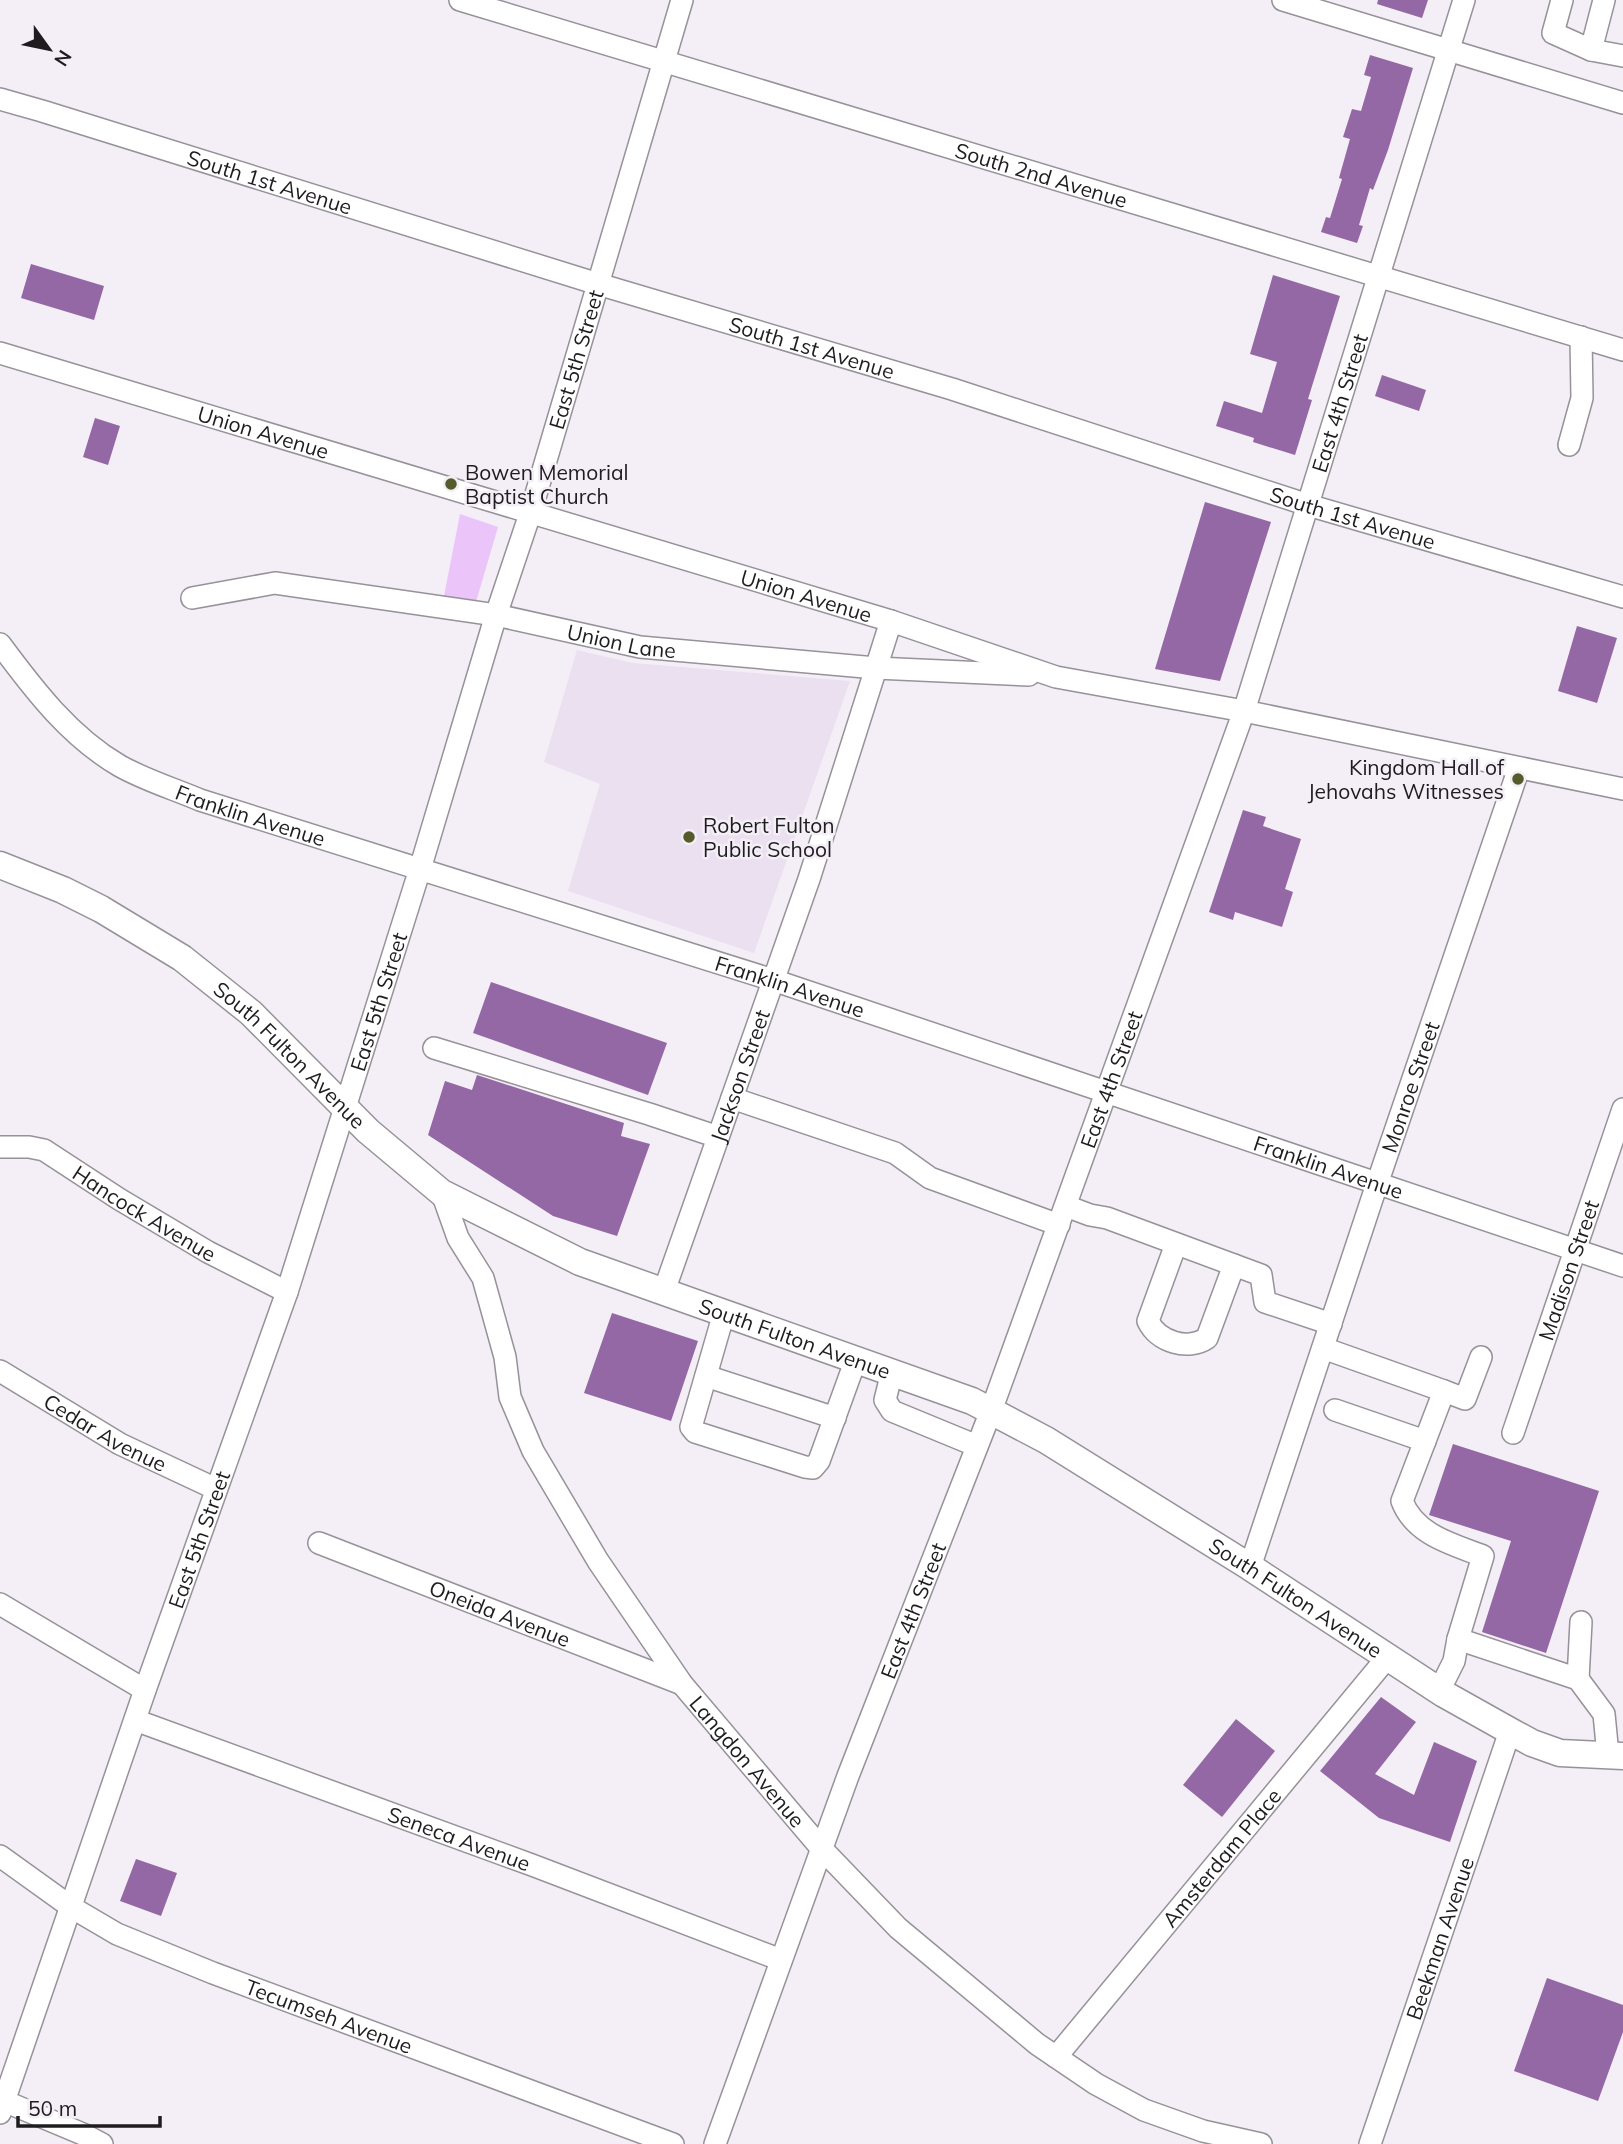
<svg xmlns="http://www.w3.org/2000/svg" width="1623" height="2144" viewBox="0 0 1623 2144" font-family="Mulish,sans-serif">
<rect width="100%" height="100%" fill="#f4eef7"/>
<path fill="#ebe0ef" d="M577,650L633,663L850,681L754,953L568,891L600,784L544,762Z"/>
<path fill="#ebc4fa" d="M460,514L498,527L476,602L444,596Z"/>
<path fill="#9467a5" d="M1378,0H1428L1422,18L1377,4Z
M1370,55L1413,68L1388,150L1373,190L1370,188L1359,225L1363,226L1357,243L1321,232L1326,217L1330,218L1342,179L1339,178L1350,139L1343,137L1352,109L1361,111L1371,77L1364,75Z
M31,264L104,286L94,320L21,298Z
M1273,275L1340,296L1308,399L1312,400L1295,455L1253,442L1254,438L1216,426L1224,401L1262,413L1277,362L1250,354Z
M1382,375L1426,390L1419,411L1375,396Z
M95,418L120,426L108,465L83,457Z
M1205,502L1271,522L1220,681L1155,669Z
M1577,626L1617,638L1597,703L1558,691Z
M1243,810L1266,817L1263,826L1301,839L1285,889L1293,892L1282,927L1235,912L1233,920L1209,912Z
M491,982L667,1043L648,1095L473,1033Z
M477,1075L624,1123L621,1136L650,1144L617,1236L553,1216L428,1135L445,1081L472,1090Z
M612,1313L698,1341L671,1421L584,1393Z
M1453,1444L1599,1491L1546,1653L1482,1632L1511,1541L1429,1515Z
M1381,1697L1416,1722L1375,1774L1414,1795L1434,1742L1477,1761L1450,1842L1379,1818L1320,1771Z
M1236,1719L1275,1751L1222,1817L1183,1785Z
M136,1859L177,1873L161,1916L120,1901Z
M1547,1978L1623,2005V2032L1598,2101L1514,2071Z"/>
<g fill="none" stroke-linecap="round" stroke-linejoin="round">
<g stroke="#979199" stroke-width="24">
<g id="minor">
<path id="s1" d="M460,0L1623,350"/>
<path d="M1283,0L1623,103"/>
<path d="M1562,0L1553,33L1591,50"/>
<path d="M1604,0L1591,50L1623,56"/>
<path id="s2" d="M0,99L42,111L598,284L952,389L1308,505L1623,597"/>
<path id="s3" d="M0,353L891,621L1056,677L1244,711L1623,789"/>
<path d="M1569,445L1582,398L1581,337"/>
<path id="s4" d="M192,598L275,583L496,615L640,647L876,668L1029,675"/>
<path id="s5" d="M0,644C34,690 70,737 120,766C145,780 174,789 200,800L773,980L1623,1266"/>
<path d="M434,1048L649,1114L718,1137"/>
<path d="M732,1098L895,1153L930,1178L1059,1225"/>
<path id="s6" d="M0,1147H29L44,1150L119,1199L208,1252L287,1292"/>
<path id="s7" d="M442,1193L458,1238L483,1278L505,1357L510,1397L533,1451L598,1561L682,1684L821,1848L898,1928L1037,2044L1096,2084L1144,2110L1203,2131L1261,2144"/>
<path d="M1066,1206L1090,1215L1107,1218L1261,1275L1265,1302L1331,1324"/>
<path d="M1176,1244L1148,1321C1158,1342 1188,1351 1207,1338L1234,1265"/>
<path id="s8" d="M664,1291L809,879L891,621"/>
<path d="M724,1313L691,1427L695,1432L805,1467L813,1468L819,1461L856,1359"/>
<path d="M1323,1348L1444,1391L1402,1501C1415,1535 1452,1544 1483,1556L1458,1639L1454,1661L1439,1691"/>
<path id="s9" d="M0,1371L120,1444L216,1489"/>
<path d="M892,1372L885,1400L892,1411L977,1446"/>
<path d="M706,1376L835,1418"/>
<path d="M1444,1391L1465,1399L1481,1357"/>
<path d="M1335,1410L1425,1441"/>
<path id="s10" d="M1513,1433L1623,1109"/>
<path id="s11" d="M319,1543L682,1684"/>
<path id="s12" d="M1250,1567L1377,1184L1519,768"/>
<path d="M0,1604L145,1690"/>
<path d="M1458,1639L1578,1679L1604,1714L1608,1755"/>
<path d="M1578,1679L1581,1622"/>
<path id="s13" d="M135,1720L532,1865L781,1960"/>
<path id="s14" d="M0,1856L71,1907L117,1934L213,1973L673,2144"/>
<path id="s15" d="M1056,2057L1381,1665L1389,1659"/>
<path d="M4,2101L85,2135L102,2144"/>
<path id="s16" d="M0,2113L145,1690L287,1292L420,869L496,615L531,511L682,0"/>
<path id="s17" d="M715,2144L848,1776L991,1411L1244,711L1464,0"/>
<path id="s18" d="M1370,2144L1510,1731"/>
</g>
</g>
<g stroke="#979199" stroke-width="29">
<g id="major">
<path id="s19" d="M0,865L63,890L101,909L182,958L251,1013L368,1131L442,1193L580,1262L972,1401L1046,1440L1250,1567L1444,1694L1510,1731L1532,1743L1560,1753L1623,1756"/>
</g>
</g>
<use href="#minor" stroke="#fff" stroke-width="21"/>
<use href="#major" stroke="#fff" stroke-width="26"/>
</g>
<g fill="#555b2a" stroke="#f4eef7" stroke-width="2.5">
<circle cx="451" cy="484" r="7"/>
<circle cx="1518" cy="779" r="7"/>
<circle cx="689" cy="837" r="7"/>
</g>
<g text-anchor="middle" dominant-baseline="central" stroke-width="5" stroke-linejoin="round" paint-order="stroke">
<g font-size="21" fill="#1e1c1f" stroke="#f4eef7">
<text stroke="none"><textPath href="#s1" startOffset="607">South 2nd Avenue</textPath></text>
<text stroke="none"><textPath href="#s2" startOffset="282">South 1st Avenue</textPath></text>
<text stroke="none"><textPath href="#s2" startOffset="849">South 1st Avenue</textPath></text>
<text stroke="none"><textPath href="#s16" startOffset="1846">East 5th Street</textPath></text>
<text stroke="none"><textPath href="#s17" startOffset="1850">East 4th Street</textPath></text>
<text stroke="none"><textPath href="#s3" startOffset="275">Union Avenue</textPath></text>
<text stroke="none"><textPath href="#s2" startOffset="1416">South 1st Avenue</textPath></text>
<text stroke="none"><textPath href="#s3" startOffset="842">Union Avenue</textPath></text>
<text stroke="none"><textPath href="#s4" startOffset="436">Union Lane</textPath></text>
<text stroke="none"><textPath href="#s5" startOffset="312">Franklin Avenue</textPath></text>
<text stroke="none"><textPath href="#s5" startOffset="878">Franklin Avenue</textPath></text>
<text stroke="none"><textPath href="#s16" startOffset="1174">East 5th Street</textPath></text>
<text stroke="none"><textPath href="#s19" startOffset="350">South Fulton Avenue</textPath></text>
<text stroke="none"><textPath href="#s8" startOffset="228">Jackson Street</textPath></text>
<text stroke="none"><textPath href="#s17" startOffset="1136">East 4th Street</textPath></text>
<text stroke="none"><textPath href="#s12" startOffset="506">Monroe Street</textPath></text>
<text stroke="none"><textPath href="#s5" startOffset="1446">Franklin Avenue</textPath></text>
<text stroke="none"><textPath href="#s6" startOffset="163">Hancock Avenue</textPath></text>
<text stroke="none"><textPath href="#s10" startOffset="172">Madison Street</textPath></text>
<text stroke="none"><textPath href="#s19" startOffset="938">South Fulton Avenue</textPath></text>
<text stroke="none"><textPath href="#s9" startOffset="122">Cedar Avenue</textPath></text>
<text stroke="none"><textPath href="#s16" startOffset="607">East 5th Street</textPath></text>
<text stroke="none"><textPath href="#s19" startOffset="1505">South Fulton Avenue</textPath></text>
<text stroke="none"><textPath href="#s17" startOffset="569">East 4th Street</textPath></text>
<text stroke="none"><textPath href="#s11" startOffset="194">Oneida Avenue</textPath></text>
<text stroke="none"><textPath href="#s7" startOffset="654">Langdon Avenue</textPath></text>
<text stroke="none"><textPath href="#s13" startOffset="345">Seneca Avenue</textPath></text>
<text stroke="none"><textPath href="#s15" startOffset="259">Amsterdam Place</textPath></text>
<text stroke="none"><textPath href="#s18" startOffset="217">Beekman Avenue</textPath></text>
<text stroke="none"><textPath href="#s14" startOffset="368">Tecumseh Avenue</textPath></text>
</g>
<g font-size="21" fill="#1e1c1f" stroke="#f4eef7" text-anchor="start">
<text x="465" y="472">Bowen Memorial<tspan x="465" dy="24">Baptist Church</tspan></text>
<text x="1504" y="767" text-anchor="end">Kingdom Hall of<tspan x="1504" dy="24">Jehovahs Witnesses</tspan></text>
<text x="703" y="825">Robert Fulton<tspan x="703" dy="24">Public School</tspan></text>
</g>
</g>
<g transform="translate(49 49) rotate(123)" stroke="#f4eef7" stroke-width="5" paint-order="stroke">
<path d="M0-5L12 26L0 18L-12 26Z" fill="#1e1c1f"/>
<text y="-10" font-size="19" font-weight="bold" text-anchor="middle" fill="#1e1c1f">N</text>
</g>
<path d="M18 2116v10h142v-10" fill="none" stroke="#1e1c1f" stroke-width="3.5"/>
<text x="28" y="2116" font-size="21" fill="#1e1c1f" stroke="#f4eef7" stroke-width="5" paint-order="stroke">50 m</text>
</svg>
